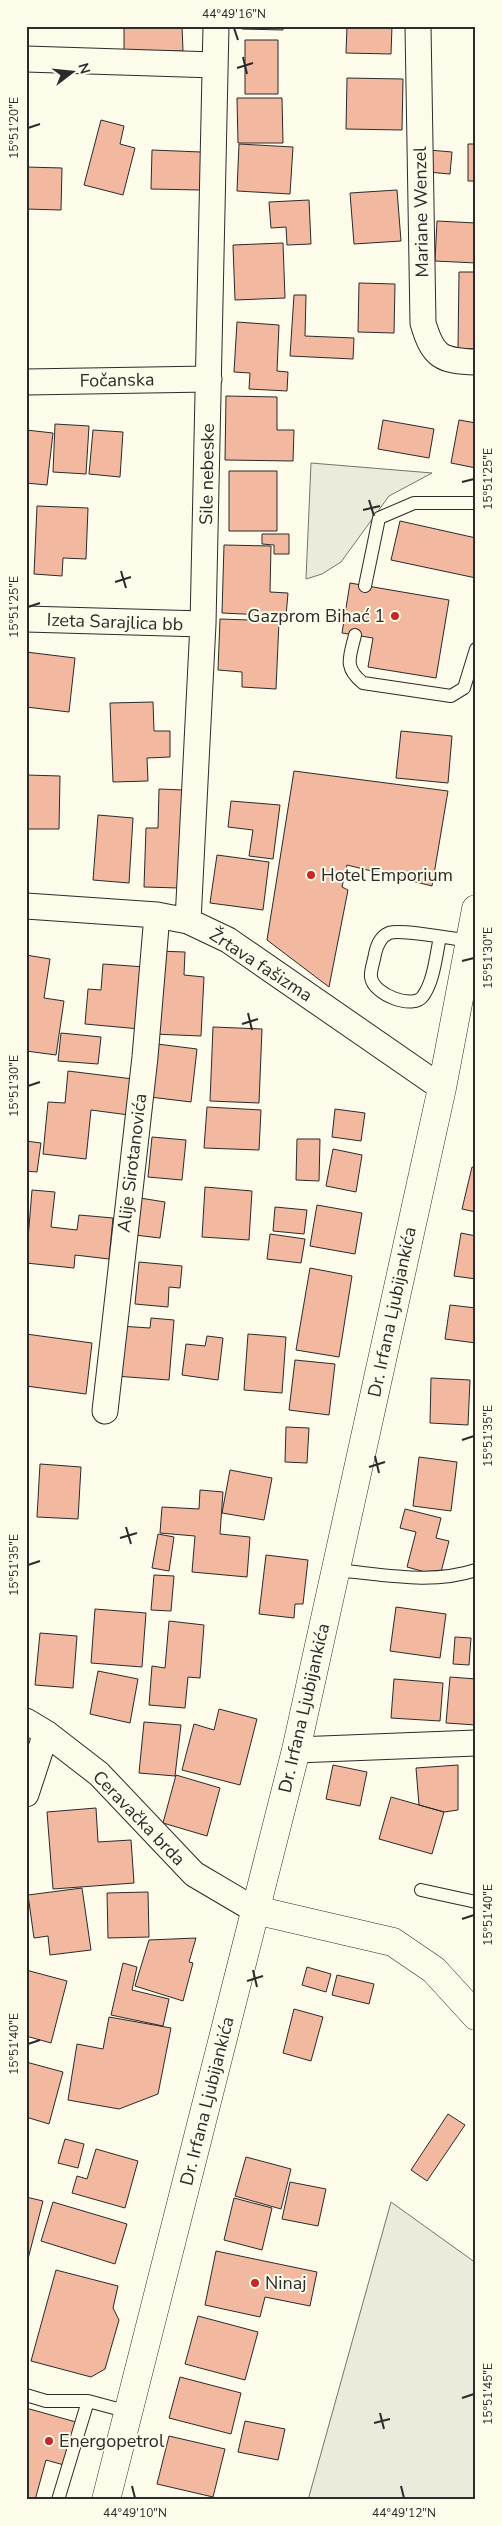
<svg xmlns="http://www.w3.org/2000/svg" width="502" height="2526" viewBox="0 0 502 2526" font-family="'Nunito Sans',sans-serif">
<rect width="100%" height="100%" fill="#fdfbea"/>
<path fill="#ecebdb" stroke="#74746e" d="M311,463L432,473L389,496L341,562L322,574L306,579Z
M391,2202L476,2263V2500H308Z"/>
<path fill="#f2b8a0" stroke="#2b2b2b" d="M124,26H182L183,51L124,52Z
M242,26H283V30L242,29Z
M347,26H392L391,54L346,53Z
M245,40H278V94H245Z
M347,78L403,79L402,130L346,129Z
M237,98H282L283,143H238Z
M101,120L124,126L120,144L135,148L123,195L84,185Z
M239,144L293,147L290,194L237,191Z
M468,144H476V181H468Z
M152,150L201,152L200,190L151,189Z
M429,150L452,152L450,174L427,172Z
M26,167L62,168L61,210L26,209Z
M397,190L401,241L354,244L350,193Z
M309,200L311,244L287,245L286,227L271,228L269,202Z
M437,221L476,223V263L435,261Z
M283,243L285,298L235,300L233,245Z
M459,272H476V349H458Z
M359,283L395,284L394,333L358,332Z
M294,295H306L305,336L354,338L353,359L290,356Z
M237,322L279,325L277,371L288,372L287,391L249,389L250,373L234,372Z
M226,396L277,397V430H294L293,461L225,460Z
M383,420L434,429L429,458L378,449Z
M459,420L476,423V468L451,463Z
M55,424L89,426L86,474L53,472Z
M26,430L53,433L47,485L26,483Z
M93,430L123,432L120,477L89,474Z
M229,471H277V531H229Z
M37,506L88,508L86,559L63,558L62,576L34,574Z
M400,521L476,538V578L391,560Z
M262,534H289V554H274V545L262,544Z
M224,545L271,546L270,592L288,593L286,616L222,613Z
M350,583L449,600L436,678L368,667L373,638L342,633Z
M220,619L279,621L276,689L242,687V672L218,670Z
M26,652L75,658L69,712L26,707Z
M153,702L154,731H170V757L147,758L148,781L113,782L110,703Z
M401,731L452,736L448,783L396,778Z
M294,771L448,791L432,886L347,865L342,887L348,890L329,987L267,940Z
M26,775L60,776L59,829H26Z
M159,789L183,790L180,888L144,887L146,828H158Z
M231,801L280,805L273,859L249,856L253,830L228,827Z
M98,815L133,818L129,883L93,880Z
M217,855L269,862L263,910L210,903Z
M157,951L185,952L184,975L204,977L201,1036L153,1034Z
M26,955L50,959L44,998L64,1001L56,1055L26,1051Z
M103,964L145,967L140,1029L85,1024L88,989L101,990Z
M213,1027L262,1029L259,1103L210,1101Z
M61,1033L101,1037L98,1064L58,1061Z
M157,1044L197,1049L191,1102L150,1097Z
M68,1071L133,1079L129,1115L91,1110L86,1159L43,1154L48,1102L65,1103Z
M207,1107L261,1110L259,1150L204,1148Z
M335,1109L365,1113L361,1141L332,1137Z
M152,1137L186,1140L182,1180L148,1177Z
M297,1139H320L319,1181L296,1180Z
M26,1141L41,1143L37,1172L26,1171Z
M333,1149L362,1155L356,1192L326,1186Z
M472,1167L476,1168V1212L462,1209Z
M205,1187L252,1191L249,1240L202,1237Z
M32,1190L55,1192L51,1227L77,1230L79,1215L113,1218L109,1259L75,1255L74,1268L26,1263Z
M140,1198L165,1202L160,1238L135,1235Z
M317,1205L362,1213L355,1254L310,1246Z
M275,1207L307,1210L304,1234L273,1231Z
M461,1233L476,1236V1279L454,1276Z
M270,1234L305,1239L301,1263L267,1259Z
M139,1262L182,1266L180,1288L169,1287L168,1307L135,1304Z
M310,1268L352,1276L339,1357L296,1350Z
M450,1305L476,1308V1343L445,1339Z
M151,1318L174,1320L169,1380L115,1376L119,1326L150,1328Z
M26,1334L92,1343L86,1394L26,1386Z
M248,1334L286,1337L282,1393L244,1390Z
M207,1336L223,1338L218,1380L182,1375L186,1344L205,1346Z
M295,1360L335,1364L329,1415L289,1410Z
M431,1378L470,1380L468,1425L430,1423Z
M286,1427L309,1428L307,1463L285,1462Z
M419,1457L457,1462L451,1511L413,1506Z
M40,1464L81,1467L78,1519L37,1517Z
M230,1470L272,1478L264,1520L222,1513Z
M200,1490L223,1492L220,1534L250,1537L247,1577L192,1572L195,1536L160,1533L162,1507L199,1509Z
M405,1509L441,1518L436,1538L449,1541L440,1576L407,1567L416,1532L400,1528Z
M158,1534L174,1537L169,1571L152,1568Z
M266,1555L308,1560L303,1604H295L294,1618L259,1614Z
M154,1575L174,1576L171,1611L151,1610Z
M396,1607L446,1614L440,1658L390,1651Z
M95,1609L146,1613L142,1667L91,1663Z
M169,1621L204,1625L200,1678L188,1677L185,1708L149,1705L152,1666L165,1668Z
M40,1633L77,1636L73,1688L35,1685Z
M455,1637L471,1638L469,1665L453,1664Z
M98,1671L138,1679L130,1723L90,1714Z
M450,1677L476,1679V1725L446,1723Z
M394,1679L443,1683L440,1721L391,1718Z
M219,1709L257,1719L240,1785L182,1770L194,1724L214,1730Z
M144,1722L181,1725L175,1776L139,1773Z
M333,1765L367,1772L360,1806L326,1799Z
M458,1765V1810L444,1812L419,1805L416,1768Z
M176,1775L220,1788L207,1836L163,1823Z
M391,1797L444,1812L432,1854L379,1839Z
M96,1808L98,1842L131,1840L134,1883L53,1889L47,1812Z
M82,1888L91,1950L50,1955L48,1936L34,1938L28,1895Z
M148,1892L149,1937L108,1938L107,1893Z
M196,1938L189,1962L193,1963L183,2001L135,1986L149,1940Z
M123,1963L137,1967L132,1990L169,1999L163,2026L111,2015Z
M307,1967L331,1974L326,1992L302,1985Z
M26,1970L67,1981L51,2043L26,2036Z
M337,1975L374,1984L369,2004L332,1995Z
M294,2009L323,2017L311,2061L283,2053Z
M109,2017L171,2028L158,2094L119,2109L68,2100L77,2044L103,2049Z
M26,2062L63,2072L49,2124L26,2117Z
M448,2114L465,2125L427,2181L411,2170Z
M65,2139L84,2144L78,2168L58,2163Z
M96,2149L138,2161L125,2208L72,2193L77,2176L87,2179Z
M246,2157L291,2169L281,2209L235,2196Z
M290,2182L326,2189L318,2226L282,2219Z
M26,2197L43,2201L28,2259H26Z
M234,2198L272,2208L262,2250L224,2240Z
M53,2202L127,2224L115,2264L41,2241Z
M216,2251L317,2272L310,2306L265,2297L260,2317L205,2305Z
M56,2270L118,2286L113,2308L119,2320L105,2369L91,2377L31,2361Z
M198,2316L258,2332L245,2380L185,2364Z
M180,2377L241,2393L231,2434L169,2418Z
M26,2408L76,2422L64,2465L46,2460L35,2500H26Z
M245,2421L285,2429L278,2460L238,2452Z
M169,2436L225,2449L213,2497L157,2484Z"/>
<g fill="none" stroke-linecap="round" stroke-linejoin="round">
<g stroke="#2b2b2b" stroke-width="14">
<path id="service" d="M365,586L379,518L414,503H476
M355,635C350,657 343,667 363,683L451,696L464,688L476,649
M440,937C436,955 434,981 423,996C414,1010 373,995 371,977C370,971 374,961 375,954C377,945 380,937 389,933C401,929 455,939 470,941
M335,1570C382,1574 431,1585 476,1570
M421,1890L476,1902
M26,2395L46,2401H88L129,2412
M58,2500L88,2401"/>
</g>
<g stroke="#2b2b2b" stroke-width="27">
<path id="minor" d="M418,26L423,323C433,357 441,361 476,362
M26,59L215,65
M26,382L209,379
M26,619L203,624
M26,906L157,915L188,921L228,940L442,1088
M188,921L203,624L216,26
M105,1411L145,1057L157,915
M26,1721L46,1733L99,1774L194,1874L255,1910
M296,1750L476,1743
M26,1794L46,1733"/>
</g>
<g stroke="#2b2b2b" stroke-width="29">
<path id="tertiary" d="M255,1910L393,1942L434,1970L476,2016"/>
</g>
<g stroke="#2b2b2b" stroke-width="29">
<path id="secondary" d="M106,2500L296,1750L442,1088L476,909"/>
</g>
<use href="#service" stroke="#fdfbea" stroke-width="12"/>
<use href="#minor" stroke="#fdfbea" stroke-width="25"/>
<use href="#tertiary" stroke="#fdfbea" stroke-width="28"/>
<use href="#secondary" stroke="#fdfbea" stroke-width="28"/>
</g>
<path fill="none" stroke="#2b2b2b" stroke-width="2" d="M234,28L238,40M243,57L247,74M237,68L253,63M28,128L40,124M462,482L474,479M369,500L374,516M363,510L380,506M121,571L126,588M115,582L131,577M28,607L40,603M462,961L474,958M248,1013L252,1030M242,1024L258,1019M28,1086L40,1082M462,1440L474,1436M375,1456L379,1473M369,1467L385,1462M126,1527L131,1544M120,1538L137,1533M28,1565L40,1561M462,1919L474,1915M253,1970L257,1987M247,1981L263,1976M28,2044L40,2040M462,2398L474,2394M380,2413L384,2429M374,2423L390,2419M132,2486L135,2498M401,2486L404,2498"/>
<g fill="#c62828" stroke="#fdfbea" stroke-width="2">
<circle cx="395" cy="616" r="5"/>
<circle cx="311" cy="875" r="5"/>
<circle cx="255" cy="2283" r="5"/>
<circle cx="49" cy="2441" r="5"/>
</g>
<g text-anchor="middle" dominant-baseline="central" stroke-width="4" stroke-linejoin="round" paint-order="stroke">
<g font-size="18" fill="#2b2b2b" stroke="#fdfbea">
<text transform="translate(421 212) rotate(-91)">Mariane Wenzel</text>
<text transform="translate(117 380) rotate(-1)">Fočanska</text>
<text transform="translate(207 474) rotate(-89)">Sile nebeske</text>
<text transform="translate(115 622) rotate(2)">Izeta Sarajlica bb</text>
<text transform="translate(261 965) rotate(33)">Žrtava fašizma</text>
<text transform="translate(132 1163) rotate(-83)">Alije Sirotanovića</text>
<text transform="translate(392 1312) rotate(-78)">Dr. Irfana Ljubijankića</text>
<text transform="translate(304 1708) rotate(-77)">Dr. Irfana Ljubijankića</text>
<text transform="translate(139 1818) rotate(46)">Ceravačka brda</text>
<text transform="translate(207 2101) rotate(-76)">Dr. Irfana Ljubijankića</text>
</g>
<g font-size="18" fill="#2b2b2b" stroke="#fdfbea" text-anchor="start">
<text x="385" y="616" text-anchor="end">Gazprom Bihać 1</text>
<text x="321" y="875">Hotel Emporium</text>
<text x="265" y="2283">Ninaj</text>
<text x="59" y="2441">Energopetrol</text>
</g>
</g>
<rect width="502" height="2526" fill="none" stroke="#fdfbea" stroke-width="55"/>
<g transform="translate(72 72) rotate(74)" stroke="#fdfbea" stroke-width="4" paint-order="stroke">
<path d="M0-4L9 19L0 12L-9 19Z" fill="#2b2b2b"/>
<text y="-8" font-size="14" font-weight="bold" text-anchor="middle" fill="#2b2b2b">N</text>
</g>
<rect x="28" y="28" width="446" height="2470" fill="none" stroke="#2b2b2b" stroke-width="2"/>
<g font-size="12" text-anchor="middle" fill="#2b2b2b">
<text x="234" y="18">44°49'16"N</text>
<text transform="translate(14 128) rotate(-90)" y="4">15°51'20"E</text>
<text transform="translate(488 479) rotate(-90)" y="4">15°51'25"E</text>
<text transform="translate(14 607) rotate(-90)" y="4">15°51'25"E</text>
<text transform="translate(488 958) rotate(-90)" y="4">15°51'30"E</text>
<text transform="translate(14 1086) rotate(-90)" y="4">15°51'30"E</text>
<text transform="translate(488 1436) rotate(-90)" y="4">15°51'35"E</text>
<text transform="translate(14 1565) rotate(-90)" y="4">15°51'35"E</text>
<text transform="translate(488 1915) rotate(-90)" y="4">15°51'40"E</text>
<text transform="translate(14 2044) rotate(-90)" y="4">15°51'40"E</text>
<text transform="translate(488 2394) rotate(-90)" y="4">15°51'45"E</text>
<text x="135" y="2517">44°49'10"N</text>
<text x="404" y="2517">44°49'12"N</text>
</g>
</svg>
